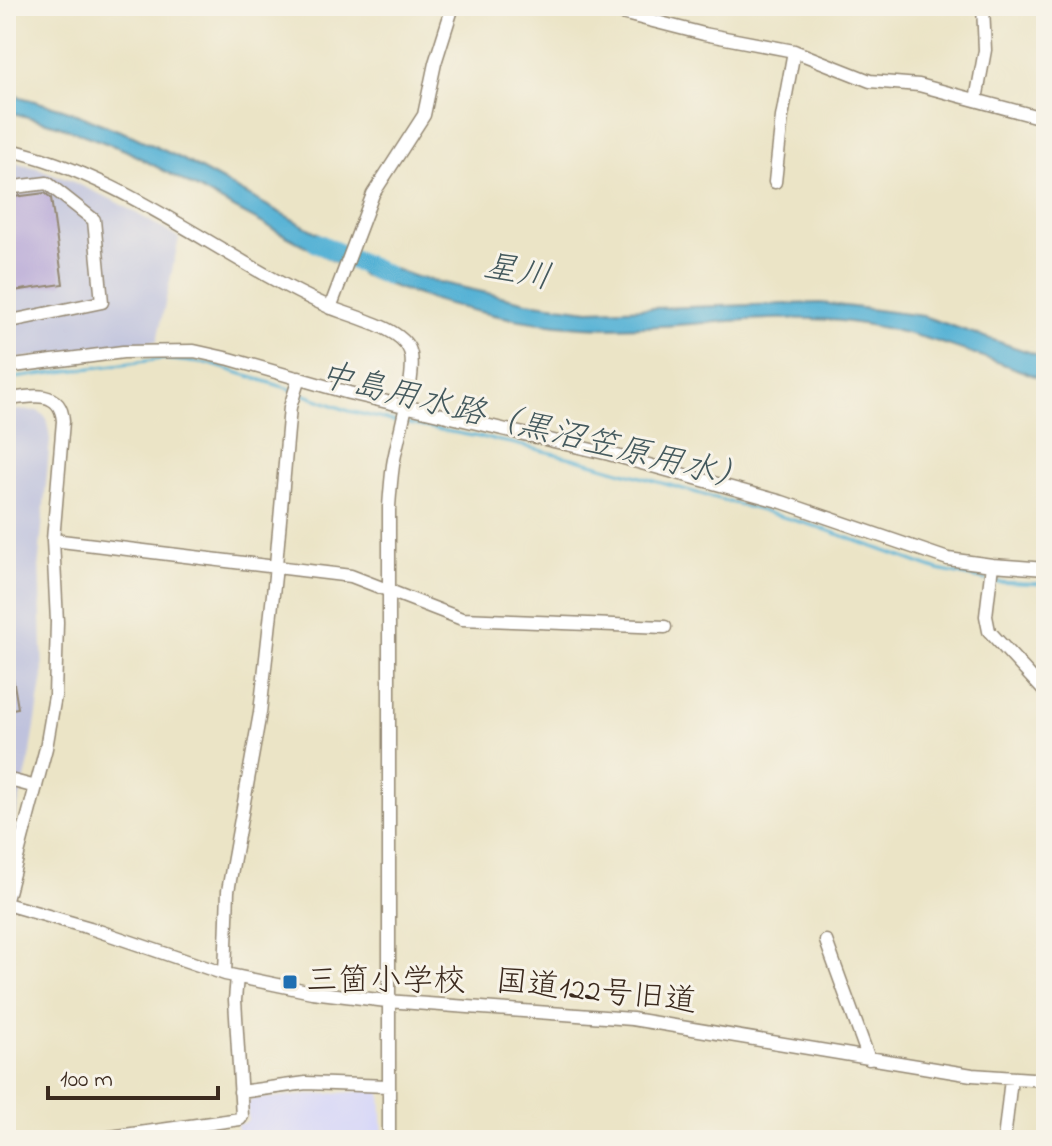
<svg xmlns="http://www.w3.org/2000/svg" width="1052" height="1146" viewBox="0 0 1052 1146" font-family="'Indie Flower','Klee One',sans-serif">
<rect width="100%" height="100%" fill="#f7f3e8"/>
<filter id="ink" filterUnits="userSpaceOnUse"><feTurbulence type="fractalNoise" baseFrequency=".0125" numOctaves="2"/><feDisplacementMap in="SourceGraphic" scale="16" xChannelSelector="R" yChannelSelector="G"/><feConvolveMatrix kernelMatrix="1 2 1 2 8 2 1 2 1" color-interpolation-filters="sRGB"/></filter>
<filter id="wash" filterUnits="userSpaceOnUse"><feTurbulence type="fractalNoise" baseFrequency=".006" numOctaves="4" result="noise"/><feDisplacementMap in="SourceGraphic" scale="32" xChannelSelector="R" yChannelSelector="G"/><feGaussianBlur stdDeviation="1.8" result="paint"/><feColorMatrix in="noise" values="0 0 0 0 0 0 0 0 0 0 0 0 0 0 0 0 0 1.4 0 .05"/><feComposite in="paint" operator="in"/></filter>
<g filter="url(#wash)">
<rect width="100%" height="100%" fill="#ebe4c6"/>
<path fill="#d7d7f8" d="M378,1090L381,1092L383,1140H238L237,1124L246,1123L248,1120L247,1104L253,1099Z"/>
<path fill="#bfc2dd" d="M6,161L37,168L71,181L115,201L179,238L157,341L6,360Z
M18,410L39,411L47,419L50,440L39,560L43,676L30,758L6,853V412Z"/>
<path fill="#57b2d5" stroke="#496e7a" stroke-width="2" d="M6,93L63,109L133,136L182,159L343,247L337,263L125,150L57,125L6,111Z
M366,259L416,277L527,302L589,310L821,303L923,316L1046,358V380C970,352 895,322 813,319C737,316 658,331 583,327C507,323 430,302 360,274Z"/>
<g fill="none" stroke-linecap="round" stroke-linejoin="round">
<path stroke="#57b2d5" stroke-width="3" d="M6,379L162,359L210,364L293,390
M300,393L349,411L400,423
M408,424L511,443L584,461L818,527L938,570L986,580
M994,582L1046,584"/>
<path stroke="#57b2d5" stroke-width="20" d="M317,243L386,275"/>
</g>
<g id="blocks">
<path fill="#b1a1d5" d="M45,193L51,198L63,284L6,292V198Z
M6,666H11L18,708L6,710Z"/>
</g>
</g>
<g filter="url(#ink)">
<use href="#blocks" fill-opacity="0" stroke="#938772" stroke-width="2"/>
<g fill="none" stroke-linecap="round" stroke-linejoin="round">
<g stroke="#938772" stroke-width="15">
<path id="minor" d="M594,6L704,34L794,51L870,81L919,85L1046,119
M976,100L985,50L983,6
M6,149C125,175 218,257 327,306C349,316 402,327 410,351C418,373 397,438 393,465C391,479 390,493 389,507V1140
M775,182L782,117L794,51
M6,188L47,183L94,220L102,302L6,322
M330,308L373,194L424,115L435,63L453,6
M6,367L123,352L194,351L230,359L349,393L609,454L782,502L948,559L992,565L1046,569
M6,400C29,396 61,388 63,421L53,540L57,622L55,696L46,748L6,900
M53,540L351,576L462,619L665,627
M992,565L986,616L989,631L1046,693
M6,779L36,787
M6,904L90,928L225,974L312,992L387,1001L632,1019L972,1075L1046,1080
M826,941L869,1059
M225,974L228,891L260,713L275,576L290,407L299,378
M240,1092L306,1083L388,1086
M89,1140L240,1119L242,1116L235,1000L237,977
M1004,1140L1011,1079"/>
</g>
<use href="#minor" stroke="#fff" stroke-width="12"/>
</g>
</g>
<rect fill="#1f6fb2" stroke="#f7f3e8" stroke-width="3" x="282" y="974" width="16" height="16" rx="4"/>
<g text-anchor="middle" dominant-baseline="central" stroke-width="6" stroke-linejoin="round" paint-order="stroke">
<g font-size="32" fill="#3b2a1e" stroke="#f7f3e8" text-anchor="start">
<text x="306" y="982">三箇小学校</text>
</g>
<g font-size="32" fill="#3b2a1e" stroke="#f7f3e8">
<text transform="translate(596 993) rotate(6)">国道122号旧道</text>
</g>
<g font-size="34" font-style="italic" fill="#455a5e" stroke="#f7f3e8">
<text transform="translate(517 274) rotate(11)">星川</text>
<text transform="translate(534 429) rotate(14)">中島用水路（黒沼笠原用水）</text>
</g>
</g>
<rect width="1052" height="1146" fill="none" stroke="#f7f3e8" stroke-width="32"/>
<path d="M48 1086v12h170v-12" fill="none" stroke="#3b2a1e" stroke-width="4"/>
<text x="60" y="1086" font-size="24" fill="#3b2a1e" stroke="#f7f3e8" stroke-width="6" paint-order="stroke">100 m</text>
</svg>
